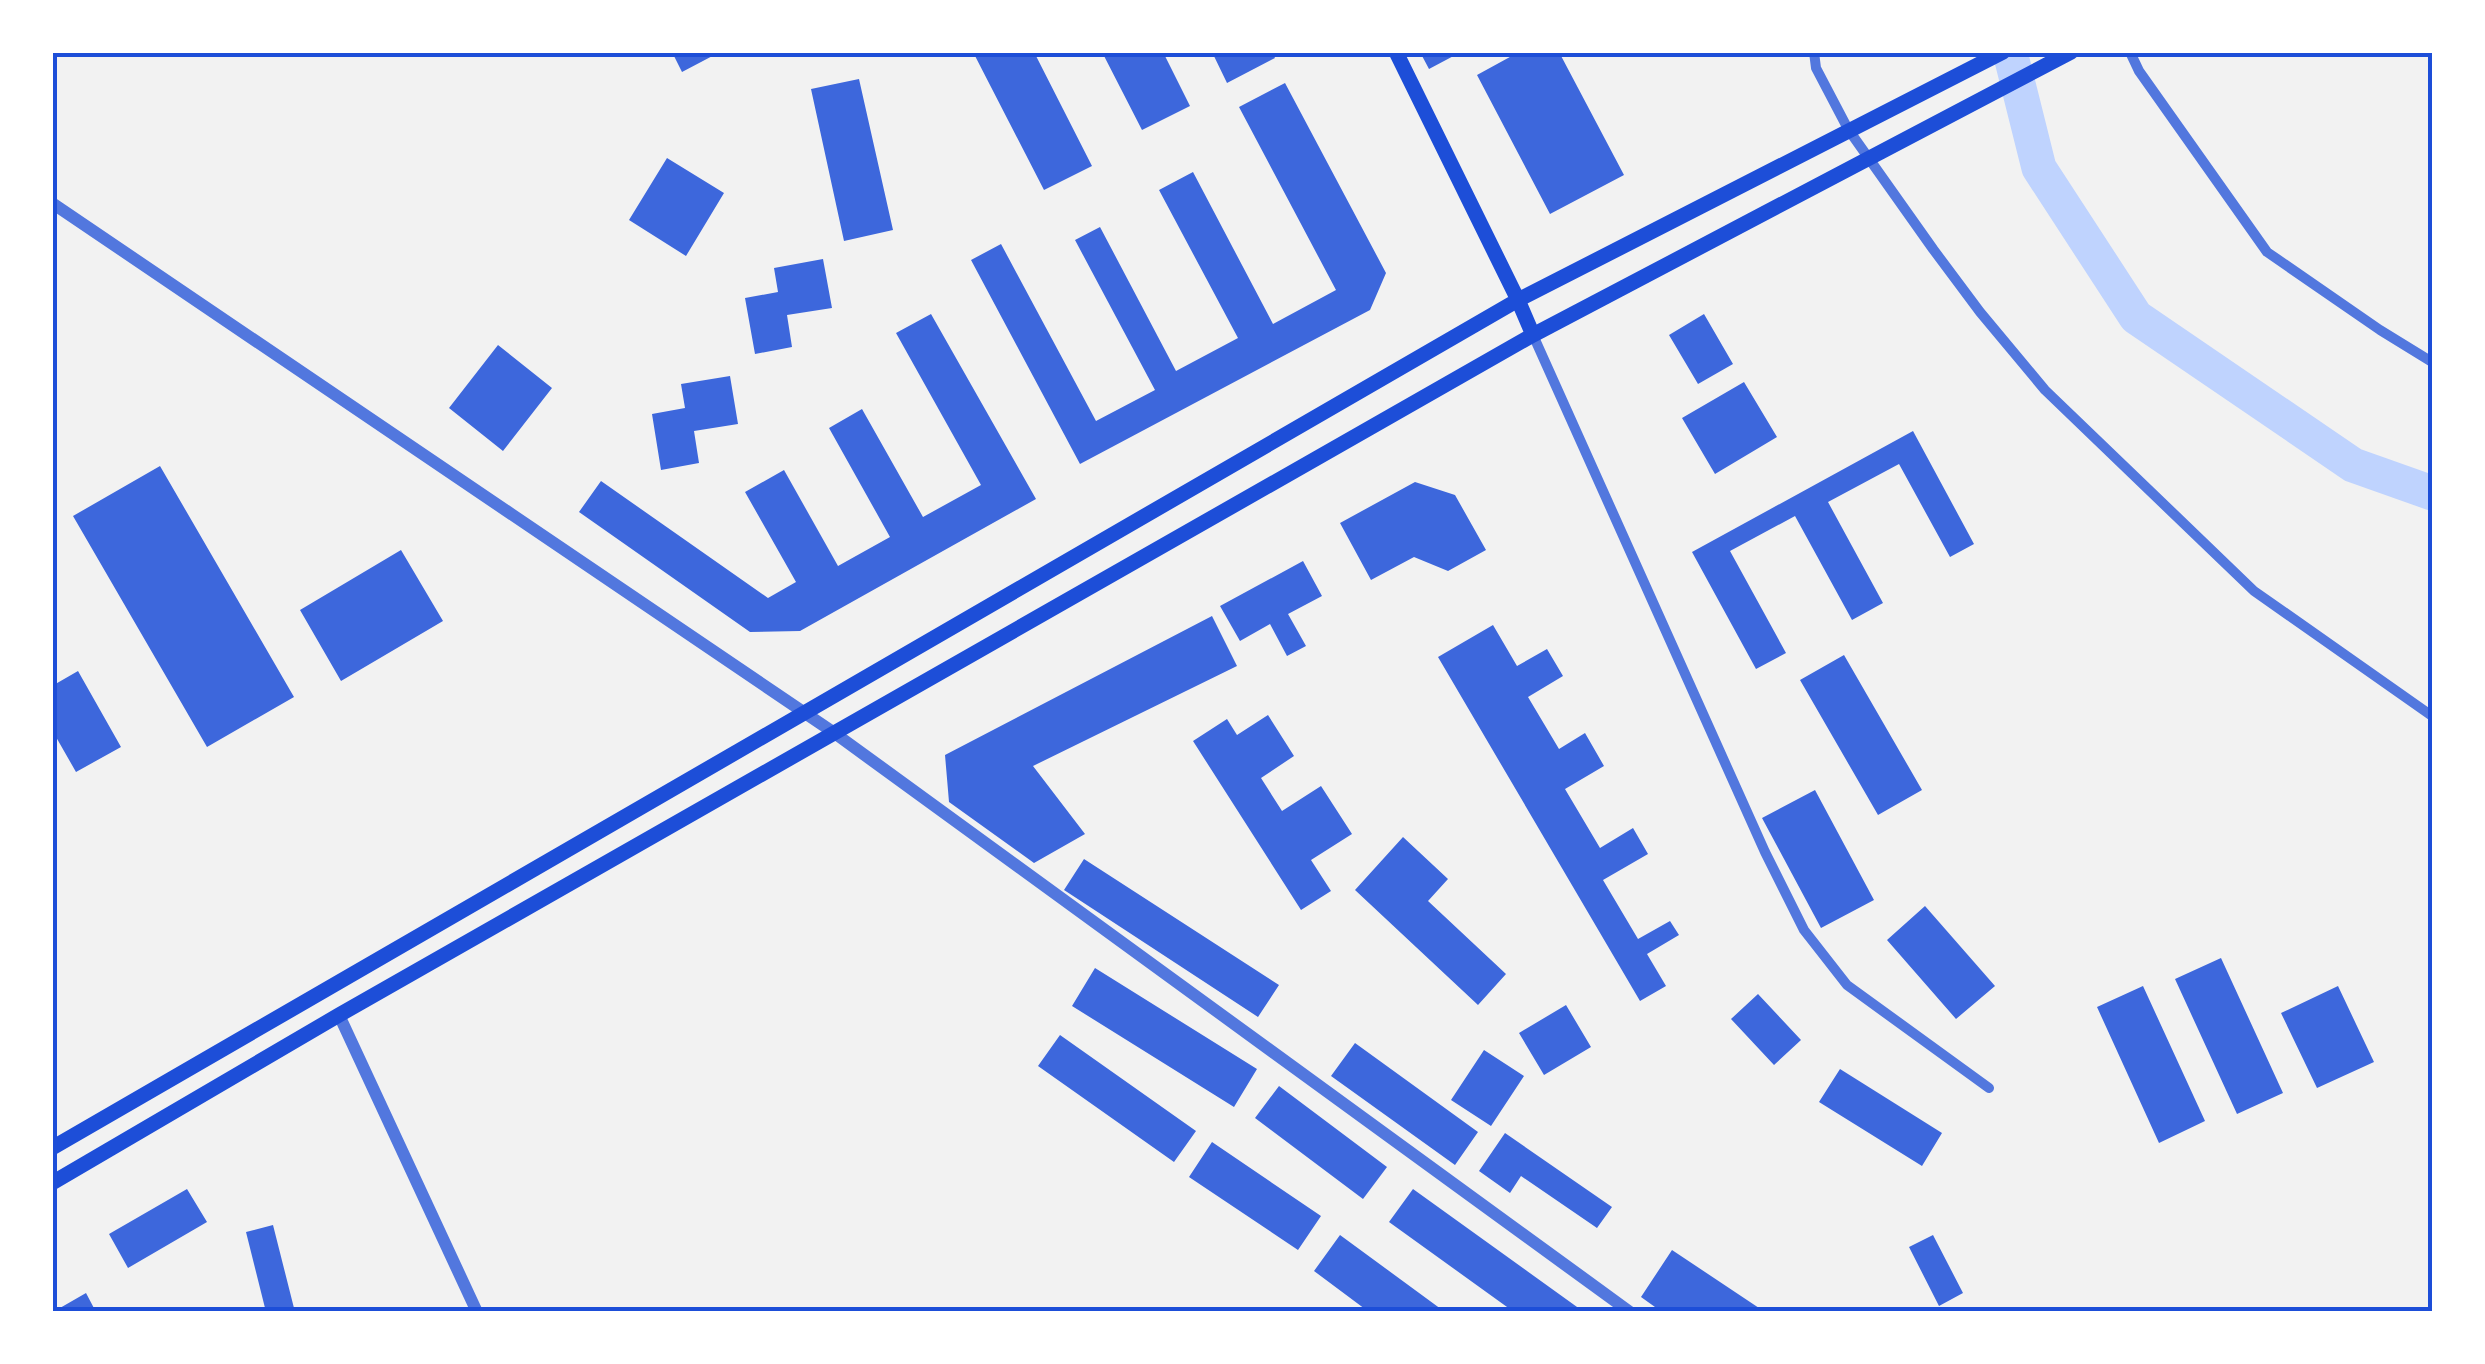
<svg xmlns="http://www.w3.org/2000/svg" width="2485" height="1364" viewBox="0 0 2485 1364" font-family="'Archivo Narrow',sans-serif">
<rect width="100%" height="100%" fill="#f2f2f2"/>
<g fill="none" stroke-linecap="round" stroke-linejoin="round">
<path stroke="#bfd3fe" stroke-width="35" d="M2010,52L2039,168L2136,317L2353,465L2432,493"/>
</g>
<path fill="#3d67dc" d="M672,52H720L682,72Z
M973,52H1034L1092,166L1044,190Z
M1102,52H1163L1190,106L1142,130Z
M1212,52H1272L1275,58L1227,83Z
M1420,52H1461L1429,69Z
M1519,52H1559L1624,175L1550,214L1477,75Z
M859,79L893,230L844,241L811,89Z
M1285,83L1386,273L1370,310L1080,464L971,260L1001,244L1096,421L1155,390L1075,240L1100,227L1176,371L1238,338L1159,190L1193,172L1273,324L1336,290L1239,107Z
M667,158L724,193L686,256L629,220Z
M823,259L832,308L787,315L792,347L755,354L745,298L778,292L774,268Z
M931,314L1036,499L800,631L750,632L579,512L601,481L768,598L796,582L745,492L784,470L838,566L890,537L829,428L862,409L923,517L981,485L896,333Z
M1704,314L1733,364L1698,384L1669,335Z
M498,345L552,388L503,451L449,408Z
M730,376L738,424L694,431L699,463L661,470L652,414L685,408L681,384Z
M1744,382L1777,437L1715,474L1682,418Z
M1913,431L1974,544L1950,557L1899,464L1828,502L1883,603L1852,620L1795,516L1730,551L1786,653L1756,669L1692,552Z
M160,466L294,697L207,747L73,516Z
M1415,482L1455,495L1486,550L1448,571L1414,557L1371,580L1340,523Z
M401,550L443,621L341,681L300,610Z
M1303,561L1322,596L1288,614L1306,646L1287,656L1270,624L1240,641L1220,606Z
M1212,616L1237,666L1033,766L1085,834L1034,863L949,802L945,755Z
M1493,625L1517,666L1547,649L1563,676L1528,697L1559,749L1585,733L1604,766L1565,789L1600,848L1633,828L1648,854L1603,880L1638,939L1670,921L1679,935L1647,954L1666,986L1640,1001L1438,657Z
M1844,655L1922,790L1878,815L1800,680Z
M78,671L121,747L76,772L52,730V686Z
M1268,715L1294,756L1261,778L1282,811L1321,786L1352,834L1311,860L1331,891L1301,910L1193,741L1227,719L1237,735Z
M1815,790L1874,900L1821,928L1762,818Z
M1403,837L1448,879L1428,901L1506,974L1478,1005L1355,890Z
M1084,859L1279,985L1258,1017L1064,890Z
M1925,906L1995,986L1956,1019L1887,940Z
M2221,958L2283,1093L2237,1114L2175,979Z
M1095,968L1257,1069L1234,1107L1072,1006Z
M2143,986L2205,1121L2159,1143L2097,1007Z
M2338,986L2374,1062L2317,1088L2281,1013Z
M1758,994L1801,1040L1774,1065L1731,1019Z
M1566,1005L1591,1047L1544,1075L1519,1033Z
M1060,1035L1196,1131L1174,1162L1038,1066Z
M1355,1043L1478,1132L1455,1165L1331,1076Z
M1484,1050L1524,1076L1491,1126L1451,1100Z
M1840,1069L1942,1133L1922,1166L1819,1102Z
M1279,1086L1387,1167L1363,1199L1255,1118Z
M1505,1133L1612,1207L1597,1228L1521,1176L1510,1193L1479,1171Z
M1212,1142L1321,1216L1298,1250L1189,1177Z
M187,1189L207,1222L128,1268L109,1234Z
M1413,1189L1584,1312H1514L1389,1222Z
M273,1225L295,1312H266L246,1232Z
M1340,1235L1445,1312H1369L1314,1271Z
M1933,1235L1963,1293L1939,1306L1909,1247Z
M1672,1250L1765,1312H1662L1641,1297Z
M86,1293L96,1312H53Z"/>
<g fill="none" stroke-linecap="round" stroke-linejoin="round">
<path stroke="#5277de" stroke-width="10" d="M1814,52L1816,68L1848,129L1933,249L1980,312L2045,390L2254,591L2432,716
M2130,52L2139,71L2267,252L2380,330L2432,362
M1533,335L1765,852L1804,930L1847,985L1989,1088"/>
<path stroke="#5277de" stroke-width="12" d="M52,203L833,732L1630,1312
M339,1015L477,1312"/>
<path stroke="#1d4ed8" stroke-width="15" d="M1396,52L1518,300L1533,335
M52,1148L1518,300L2003,52
M52,1183L339,1015L1533,335L2071,52"/>
</g>
<rect width="2485" height="1364" fill="none" stroke="#ffffff" stroke-width="110"/>
<rect x="55" y="55" width="2375" height="1254" fill="none" stroke="#1d4ed8" stroke-width="4"/>
</svg>
